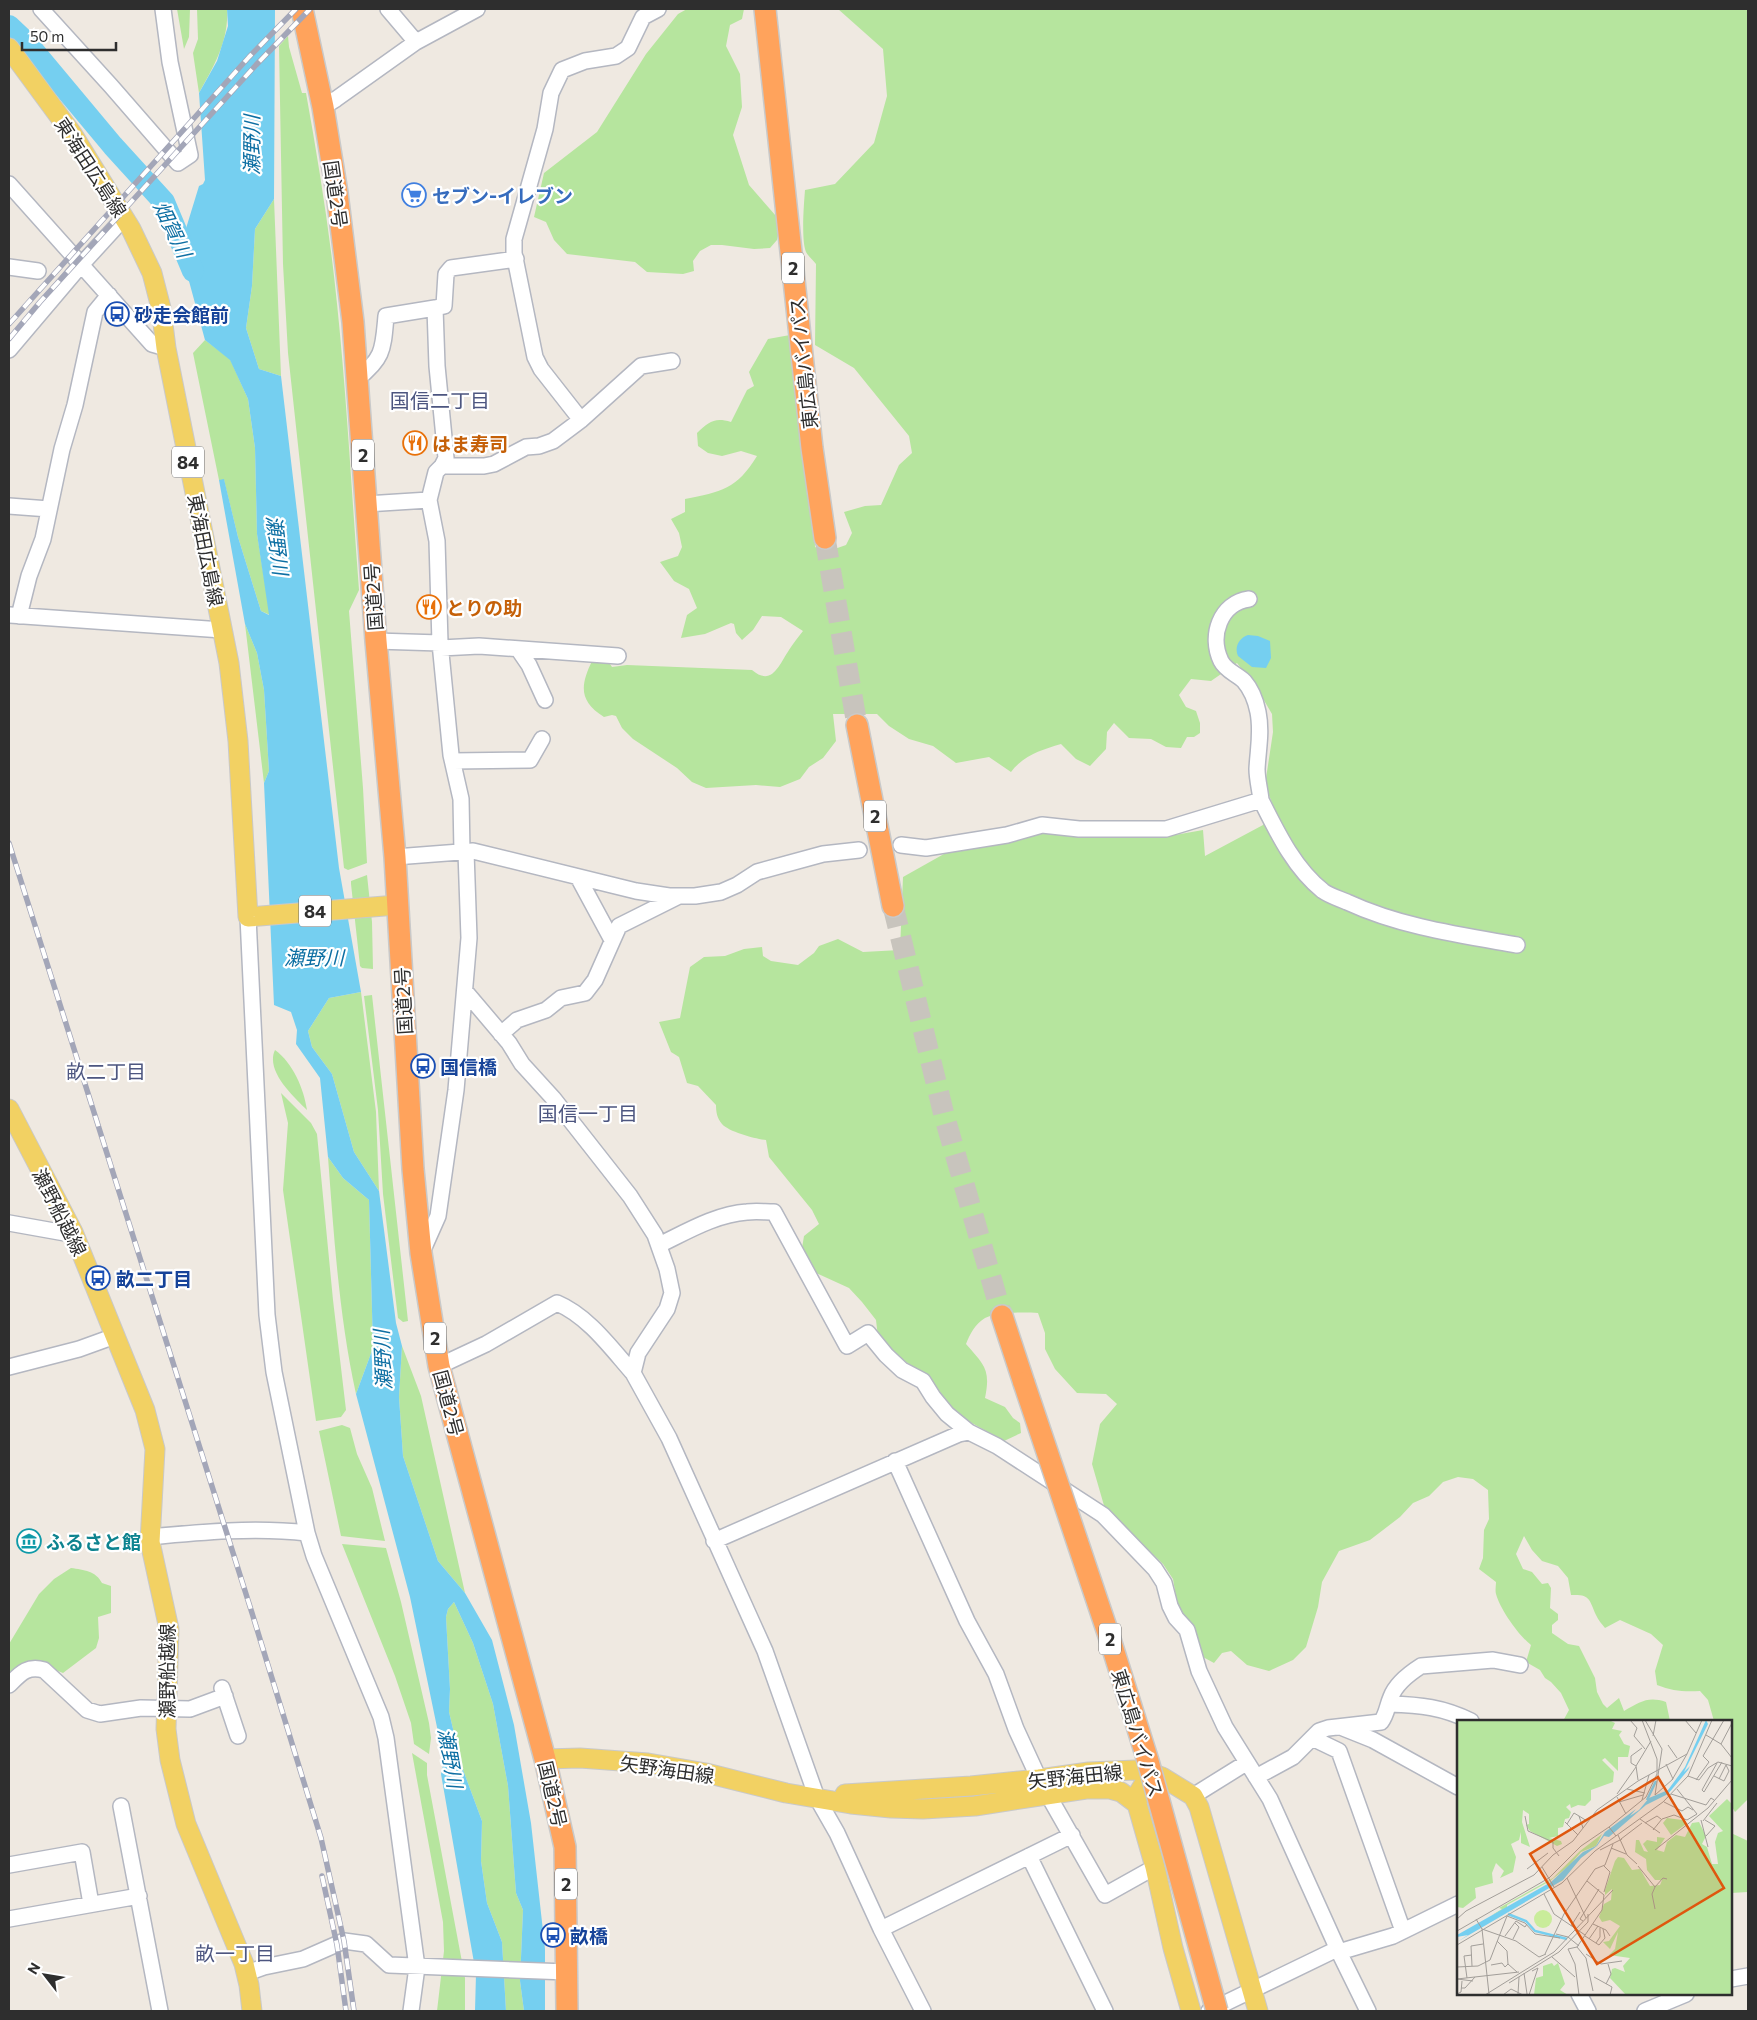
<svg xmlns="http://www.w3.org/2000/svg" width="1757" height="2020" viewBox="0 0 1757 2020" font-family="Commissioner,'Noto Sans JP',sans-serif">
<rect width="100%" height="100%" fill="#efe9e1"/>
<path fill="#b6e59e" d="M177,9H190L189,37L184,49Z
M197,9H227C229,41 214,66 199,93L193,53L198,39Z
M687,9H744L742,19L730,25L726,46L740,74L742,107L733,135L749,185L776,216L780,225L777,240L770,248L754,249L722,245H711L700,251L693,261L694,271L683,274L647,272L635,262L567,254L554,240L546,222L534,217L544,173L597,132L646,54L678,14Z
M838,9H1748V1799L1735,1812L1731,1805V1721H1714L1708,1700L1700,1691C1684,1692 1672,1691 1657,1685L1655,1671L1663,1645L1651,1634L1620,1620L1605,1628C1602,1624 1598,1620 1596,1615C1589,1599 1590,1594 1571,1595L1568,1578L1558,1566L1542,1561L1532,1550L1524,1536L1516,1554L1523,1569L1532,1572L1542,1584L1548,1583L1551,1588L1550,1608L1558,1614V1620L1552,1625V1633L1568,1644L1579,1646L1595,1678L1597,1692L1603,1704L1607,1708L1619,1698L1624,1711C1640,1702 1648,1696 1666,1702L1670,1721H1563L1569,1710L1561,1693L1551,1682L1545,1678L1540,1670L1526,1662L1531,1645C1519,1636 1500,1609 1496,1594C1495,1591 1496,1585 1496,1582L1479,1569L1483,1558L1484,1530L1489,1519L1488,1490L1473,1479L1458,1477L1443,1482L1429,1496L1413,1503L1400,1517L1370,1540L1339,1551L1322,1582L1318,1607L1306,1647L1293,1660L1269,1671L1247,1665L1231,1651L1222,1653L1214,1663L1203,1657L1193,1626L1178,1609L1173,1579L1163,1564L1105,1509L1092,1464L1100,1424L1117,1404L1106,1394L1077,1393L1055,1369L1045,1349V1333L1038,1313C1024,1312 997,1312 985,1318C975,1324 970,1334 966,1344C984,1365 991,1369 985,1398L1005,1407L1013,1418L1020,1423L1021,1433L1004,1441L961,1417L941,1401L917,1370L894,1353L878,1337L876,1320L862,1302L849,1288L814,1272L802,1248L804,1236L819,1224L812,1210L769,1157L766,1140C756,1139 729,1132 722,1124C717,1118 716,1112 716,1105L698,1086L687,1083L679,1057L671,1052L659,1022L680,1018L690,967L704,957L725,956L744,949L762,947L763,956L771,961L798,965L814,953L819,946L838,939L863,952L900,950L903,877L951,850L1029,832L1175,835L1203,830L1205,856L1263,825L1274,808L1265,785L1273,732L1272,714L1258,690L1237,663L1211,681L1191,679L1179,695L1186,707L1196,711L1200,723V733L1194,737H1187L1181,748L1166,747L1151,739L1129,738L1114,723L1107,732L1106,749L1090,766L1076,759L1061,744C1041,750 1024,755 1011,772L989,757L956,763L933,746L909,739L889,726L877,714H833L836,741L823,758L809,767L800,779L780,787L756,785L706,788L692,782L677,768L633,739L622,728L616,716L612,715L604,717C579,701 580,686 592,661H608L612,667L627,665L752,670C772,687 779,665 789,650C793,644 798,637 803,631L781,617L762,616L753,630L742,640L736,633L734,624L731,623L705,634L681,638L687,615L697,608L689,589L674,581L660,562L678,556L682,547L679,533L671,519L685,512V499C721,492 737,489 757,456L741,451L722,456L708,453L698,446L697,433C709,422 714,417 731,422L747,390L754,386L749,372L768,339L790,335L814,521L815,547L826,552L846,545L852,533L844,512L865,506L881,505L899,465L912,453L909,436L854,368L815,345L816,264C813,260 808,256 806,252C801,240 804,203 805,190L835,184L874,143L887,96L883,49Z
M288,36L289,47L302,93H306C317,154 327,215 334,276C346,381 351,485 359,590L349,611L363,788L367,863L348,870L344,868L288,353L283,264L279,46Z
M274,199L281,376L259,369L246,328L252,286L255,229Z
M205,340L230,359L248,399L255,448L257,534L270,615L261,611L238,537L224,480H219L193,353Z
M245,624L257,653L264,690L269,771L264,783Z
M367,875L372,922L373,969L362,968L360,966L351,884V881Z
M361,992L376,1112L379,1191L354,1152L332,1074L312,1047L308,1031L329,998Z
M372,995L408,1321L403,1322L398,1318L383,1194L378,1110L364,996Z
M275,1050C293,1063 304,1089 307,1110C294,1097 265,1071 275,1050Z
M281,1093L311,1123L317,1134L333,1300L346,1410L341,1417L316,1421L283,1190L288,1123Z
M328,1157L343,1178L369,1200L373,1348L356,1394C339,1316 334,1237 328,1157Z
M402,1346L421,1396L465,1593L438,1561L403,1456L399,1397Z
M342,1425L350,1428L357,1454L372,1488L385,1541L341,1536L319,1431Z
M342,1544L386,1548L401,1602L429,1723L431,1738L429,1754L414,1744L411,1723L395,1676Z
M71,1568C84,1570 96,1571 102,1583L111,1586V1613L98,1617L99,1638L96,1648L63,1673L48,1667L37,1660L16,1672L9,1671V1644L39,1594L54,1579Z
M454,1602L473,1643L493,1704L508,1786L516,1893L523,1910L520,1981L524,2011H506L502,1942L487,1903L481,1861L482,1821L462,1767L449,1712L450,1689L446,1617L448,1609Z
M412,1753L427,1763V1775L465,1978V2011H437L444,1951L443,1922Z
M1731,1833L1748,1841V1892L1731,1893Z"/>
<path fill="#75cff0" d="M227,9H275L274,199L255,229L252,286L246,328L259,369L281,376L339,868L361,992L329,998L308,1031L312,1047L332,1074L354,1152L379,1191L396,1323L402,1346L399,1397L403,1456L438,1561L465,1593L492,1640L514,1725L531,1823L545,1949V2011H524L520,1981L523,1910L516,1893L508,1786L493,1704L473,1643L454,1602L448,1609L446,1617L450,1689L449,1712L462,1767L482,1821L481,1861L487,1903L502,1942L506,2011H475L476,1974L441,1774L444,1761L410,1597L356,1394L373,1348L369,1200L343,1178L328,1157L320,1078L296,1044L297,1030L291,1012L274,1005L264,783L269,771L264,690L257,653L245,624L219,480L224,479L238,537L261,611L269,615L257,534L255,448L248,399L230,360L205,340L180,248L199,186L203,184L205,180L199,93L217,61L228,26Z
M1248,635L1258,636L1270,641L1271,658L1266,668L1252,667L1238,656C1234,647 1239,638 1248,635Z"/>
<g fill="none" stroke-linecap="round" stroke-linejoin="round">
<path stroke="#75cff0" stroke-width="22" d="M9,26L27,43L113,146L164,202L193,271"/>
<path stroke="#c8c4bd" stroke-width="21" stroke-dasharray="21 11" stroke-linecap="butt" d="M825,538L857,725
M893,906L944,1115L1002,1316"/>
<g stroke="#b4b7c1" stroke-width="18">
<path id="minor" d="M41,9L111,86L178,163L190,155L170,62L163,9
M388,9L416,42
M323,107L336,99L416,42L477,9
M9,184L152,344L166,348
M9,267L38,271
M9,350L81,265L124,218
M357,379C384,358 383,349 386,316L435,308
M581,420L541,369L535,357L514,253V239L545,129L551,93L562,70L585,61L616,56L628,48L643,17L658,9
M442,466L446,458L437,366L435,308L444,306L446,274L451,268L516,259
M366,504L429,500
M9,506L49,509
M10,615L222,630
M19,616L29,576L43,539L62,449L75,405L95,312L109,295
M376,641L440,643
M441,648L479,646L618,656
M518,649L529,665L545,700
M453,761L530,760L542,739
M1261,800C1277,832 1294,868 1323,891C1330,896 1340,899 1347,902C1401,927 1460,935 1517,945
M901,845L926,848L1007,835L1042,825L1079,829H1166L1261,800C1260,790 1257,779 1257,769C1258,749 1262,732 1258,712C1256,702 1251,689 1244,681C1237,674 1226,671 1221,661C1209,636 1220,603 1249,599
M462,852L461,799L451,755L440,643L437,541L429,500L436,472L442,466H484L494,464L526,447L539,446L553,441L581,420L641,366L672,361
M395,857L473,851L636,891L669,896H695L721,892L737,885L757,872L823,854L859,850
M579,879L612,940
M248,917L267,1315L274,1372L307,1533L314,1556L381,1717L386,1738L417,1967L411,2011
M465,991L509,1043L522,1064L553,1098L630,1196L655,1235L667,1269L672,1293L667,1309L638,1353L633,1373L669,1438L765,1651L817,1798L837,1833L881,1929L923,2011
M501,1034L517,1020L546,1010L561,998L585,993L595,980L619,926L679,896
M9,1223L65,1233L73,1232
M659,1245C686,1232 716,1214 747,1212C756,1211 765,1212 774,1212L847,1346L868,1333L886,1355L902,1370L923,1381L933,1397L947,1414L969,1432
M422,1252L438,1216L456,1090L469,938L466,852
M439,1366L486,1344L557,1303C588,1316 611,1348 633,1373
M9,1367L79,1349L115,1336
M895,1461L967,1621L996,1674L1016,1729L1039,1779L1105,1895L1155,1867
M150,1537C202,1532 255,1527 307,1533
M714,1541L959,1434L969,1432L997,1446L1103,1515L1155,1569L1164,1583L1170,1606L1176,1618L1187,1630L1199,1671L1225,1727L1270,1799L1339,1952L1368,2011
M9,1685C20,1674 27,1665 44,1670L87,1710L100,1714L141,1708L190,1709L225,1696
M222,1688L238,1736
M1389,1704C1421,1705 1442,1707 1471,1721
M1343,1728L1373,1740L1458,1787
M1312,1738L1339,1751L1403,1931
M1256,1777L1293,1757L1319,1731L1328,1728L1381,1722C1387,1714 1387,1706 1391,1697C1396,1683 1410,1673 1421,1666L1493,1660L1520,1665
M1193,1796L1246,1763
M121,1806L160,2011
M1029,1856L1105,2011
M9,1865L82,1852L91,1904
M9,1919L139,1896
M881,1929L1072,1835
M1339,1952L1393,1936L1458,1904
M247,1973L264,1967L303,1959L344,1941L366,1944L389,1965L567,1972
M1731,1979L1748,1976
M1579,1994L1588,2011
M1209,2011L1337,1949
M1645,2011L1686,1994"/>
</g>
<g stroke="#c9c9c9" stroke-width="21">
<path id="major" d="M9,48L73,135L131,229L152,273L161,308L166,348L229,663L238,741L248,917L397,905
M9,1109L73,1232L145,1410L155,1449L150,1542L169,1629L166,1729L170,1760L186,1824L244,1964L249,1985L252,2011
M545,1759L580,1758L648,1763L706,1773L786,1793L851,1804L891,1808L923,1809L975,1806L1086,1789H1110L1121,1792L1137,1804L1155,1867L1173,1948L1191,2011
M845,1794L971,1786L1039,1779L1089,1772L1136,1770L1146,1771L1162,1777L1193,1796L1199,1807L1258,2011
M1137,1804L1139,1792L1147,1779L1162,1777"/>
</g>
<g stroke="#c9c9c9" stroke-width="24">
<path id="highway" d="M302,9L323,107L337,193L353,322L376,641L395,857L413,1169L421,1253L439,1366L545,1759L565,1847L567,2011
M765,9L812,448L825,538
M857,725L893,906
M1002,1316L1024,1383"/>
</g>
<use href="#minor" stroke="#fff" stroke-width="15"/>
<use href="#major" stroke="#f2d163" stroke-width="19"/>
<use href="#highway" stroke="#ffa35c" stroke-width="21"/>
<g stroke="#a3a6b8" stroke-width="5.5">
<path id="rail" d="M9,324L249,57L296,9
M9,339L40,302L256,65L310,9
M9,843L252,1613L321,1838L344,1941L354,2011
M322,1876L337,1945L346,2011"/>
</g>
<use href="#rail" stroke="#fff" stroke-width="4" stroke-dasharray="11" stroke-linecap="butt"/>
<g stroke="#c9c9c9" stroke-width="24" stroke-linecap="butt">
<path id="highway-bridge" d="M1024,1383L1109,1636L1148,1761L1217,2011"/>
</g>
<use href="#highway-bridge" stroke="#ffa35c" stroke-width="21"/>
</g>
<defs>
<g id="supermarket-ring" transform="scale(1.25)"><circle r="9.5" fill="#fff" stroke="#3f7fe0" stroke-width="1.5"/><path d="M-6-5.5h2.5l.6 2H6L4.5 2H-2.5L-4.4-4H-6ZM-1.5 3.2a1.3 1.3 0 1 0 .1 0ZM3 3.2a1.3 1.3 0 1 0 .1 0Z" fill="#3f7fe0"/></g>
<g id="bus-ring" transform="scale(1.25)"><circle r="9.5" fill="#fff" stroke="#1a4fb4" stroke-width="1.5"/><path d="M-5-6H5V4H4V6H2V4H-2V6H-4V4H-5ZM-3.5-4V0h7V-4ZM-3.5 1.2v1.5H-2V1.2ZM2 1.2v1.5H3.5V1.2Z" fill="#1a4fb4"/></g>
<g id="restaurant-ring" transform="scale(1.25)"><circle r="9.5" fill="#fff" stroke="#e8710a" stroke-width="1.5"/><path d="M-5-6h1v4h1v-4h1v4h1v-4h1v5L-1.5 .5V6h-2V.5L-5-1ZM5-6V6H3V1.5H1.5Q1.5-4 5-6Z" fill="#e8710a"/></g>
<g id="museum-ring" transform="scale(1.25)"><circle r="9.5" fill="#fff" stroke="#0f9aa8" stroke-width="1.5"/><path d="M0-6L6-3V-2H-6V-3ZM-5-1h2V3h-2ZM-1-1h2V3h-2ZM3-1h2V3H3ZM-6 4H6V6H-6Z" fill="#0f9aa8"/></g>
</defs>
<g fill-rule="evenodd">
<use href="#supermarket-ring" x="414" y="195"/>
<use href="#bus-ring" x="117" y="314"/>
<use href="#restaurant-ring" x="415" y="443"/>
<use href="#restaurant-ring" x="429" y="607"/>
<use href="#bus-ring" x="423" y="1066"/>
<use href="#bus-ring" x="98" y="1278"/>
<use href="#museum-ring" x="29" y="1541"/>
<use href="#bus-ring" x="553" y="1935"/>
</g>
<g text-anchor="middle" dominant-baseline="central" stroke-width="4.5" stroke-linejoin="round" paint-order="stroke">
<g fill="#fff" stroke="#6d6d6d" stroke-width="1">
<rect x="782" y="252.5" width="22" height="31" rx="4"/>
<rect x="352" y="439.5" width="22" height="31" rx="4"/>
<rect x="172" y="446.5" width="32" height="31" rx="4"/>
<rect x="864" y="800.5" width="22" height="31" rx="4"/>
<rect x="299" y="895.5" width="32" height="31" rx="4"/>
<rect x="424" y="1322.5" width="22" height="31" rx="4"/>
<rect x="1099" y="1623.5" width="22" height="31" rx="4"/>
<rect x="555" y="1868.5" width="22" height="31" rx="4"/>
</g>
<g font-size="18" font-weight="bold" fill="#2e2e2e">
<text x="793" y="268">2</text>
<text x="363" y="455">2</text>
<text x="188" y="462">84</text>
<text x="875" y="816">2</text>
<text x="315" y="911">84</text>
<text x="435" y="1338">2</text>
<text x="1110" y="1639">2</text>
<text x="566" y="1884">2</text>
</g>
<g font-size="19" fill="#2e2e2e" stroke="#fff">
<text transform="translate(91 167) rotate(57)">東海田広島線</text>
<text transform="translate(336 194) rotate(82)">国道2号</text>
<text transform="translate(803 363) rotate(-96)">東広島バイパス</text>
<text transform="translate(206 550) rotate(79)">東海田広島線</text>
<text transform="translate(373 597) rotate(-94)">国道2号</text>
<text transform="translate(403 1001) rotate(-93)">国道2号</text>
<text transform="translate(60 1212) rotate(63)">瀬野船越線</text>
<text transform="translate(449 1403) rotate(75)">国道2号</text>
<text transform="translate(166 1671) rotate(-90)">瀬野船越線</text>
<text transform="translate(1138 1733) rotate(73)">東広島バイパス</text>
<text transform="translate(667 1769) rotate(8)">矢野海田線</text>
<text transform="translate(1075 1776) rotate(-6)">矢野海田線</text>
<text transform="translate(553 1794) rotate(77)">国道2号</text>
</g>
<g font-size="19" font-weight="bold" fill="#366cbe" stroke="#fff" text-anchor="start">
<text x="432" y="195">セブン-イレブン</text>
</g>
<g font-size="19" font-weight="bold" fill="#164399" stroke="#fff" text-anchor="start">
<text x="134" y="314">砂走会館前</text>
<text x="440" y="1066">国信橋</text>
<text x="116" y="1278">畝二丁目</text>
<text x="570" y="1935">畝橋</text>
</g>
<g font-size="19" font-weight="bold" fill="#c56008" stroke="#fff" text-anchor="start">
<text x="432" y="443">はま寿司</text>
<text x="446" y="607">とりの助</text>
</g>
<g font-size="19" font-weight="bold" fill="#0d838f" stroke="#fff" text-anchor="start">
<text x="46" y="1541">ふるさと館</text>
</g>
<g font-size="20" font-style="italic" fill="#0d6fa3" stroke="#fff">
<text transform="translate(251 145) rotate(-90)">瀬野川</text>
<text transform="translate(173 229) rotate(64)">畑賀川</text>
<text transform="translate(278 545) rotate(83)">瀬野川</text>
<text x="314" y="957">瀬野川</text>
<text transform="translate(382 1360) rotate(-93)">瀬野川</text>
<text transform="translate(451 1758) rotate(80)">瀬野川</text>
</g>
<g font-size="20" fill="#4d5680" stroke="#fff">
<text x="440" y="400">国信二丁目</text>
<text x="106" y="1071">畝二丁目</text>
<text x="588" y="1113">国信一丁目</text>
<text x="235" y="1953">畝一丁目</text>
</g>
</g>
<g transform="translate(1457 1720)">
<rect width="275" height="275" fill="#efe9e1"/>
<path d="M0,0H152L158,3L155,9L165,11L162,15L167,24L173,26L171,37H161V51L148,38L145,40L157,52L156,62L134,70V80L128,86L121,85L114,88L113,84L109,87L114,92L112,98L108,99L106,107L101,108V116L92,118L104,121L105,124L100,126L73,111L69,105L72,104V94L66,90L65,102L73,127L64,123V112L62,120L54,124L59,137L56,152L43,158L47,151L39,143L35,153L36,163L18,168L19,178L6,188L0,187ZM270,79L275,84V275H169L153,258L155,249L158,248L168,252L166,246L173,238L152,235L158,229L161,212L153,229L146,222L152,221L163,206L153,200L145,202L142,197L147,184L154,180L155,169L148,175V170L158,141L161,137L167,138L175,150L183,149L193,166L203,165L205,160H198L190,150L189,139L178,132L179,120H182L187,131L191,132L186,124L190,120L200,122V117L208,118L200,130L207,132L210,122L219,115L228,117L235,103L242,102L249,116L245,124L250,127L255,144H261L258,122L261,113L266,111L252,96ZM210,98L225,100L229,104L214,115L206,103ZM145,114L139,126L124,132L112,146L93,161L50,185V188L69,177V180L35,195L45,189L42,188L96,158L123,131ZM95,243L97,246L101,243L108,264L103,270L111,275H77L79,258L86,256V246Z" fill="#b6e59e"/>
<path d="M77 199a9 9 0 1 1 18 0a9 9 0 1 1-18 0Z" fill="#c9ec9a"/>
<path d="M249,0L251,4L227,52L233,46L231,50L211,74L189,85L152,117L147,116L140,126L124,138L106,160L0,222L11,215L0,217V215L94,162L126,132L139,126L148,112L179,89L173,96L182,90L192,78L211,70L228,47Z" fill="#75cff0"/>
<path fill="none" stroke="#75cff0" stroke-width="2.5" d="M190,80L199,61M51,194L69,201L78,211L110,219"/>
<path fill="none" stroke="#a29e99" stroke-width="1" d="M173,0L180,8L177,16L188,29M188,0L205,29L198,75L216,59L209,44M228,0L239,13M249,15L264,24L275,38M196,16L199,0M264,24L275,3M211,25L220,38M260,43L245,70L247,72L265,42M179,46L174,43V36L185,28M231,56L242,60L251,48L261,42L275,46M257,56L267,61L272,51L269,45M262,59L269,45M181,60L179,46L194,21M215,60L230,34M239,60L252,42L246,36L267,0M170,69L188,73M220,69L240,94M160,74L179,47M214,74L249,85L254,78L257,80M160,77L169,94M185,80L192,55M162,82L186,75M207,82L225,91L231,87L236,90M68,96L71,111L96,122V128L102,136M183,99L203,113M244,100L251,127M248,100L258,106L249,116M246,101L260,83M108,102L121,115M188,103L200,96L204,99M110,104L117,93L122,96M126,108L122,96L130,101M196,110L205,99L217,95L230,100L240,94M161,115L170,135L180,144M159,116L152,107L189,77L200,54V39L185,0M164,119L185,103M154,128L169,134M143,130L165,119M198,130L251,88L275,60M147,146L153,152L147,172M181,146L198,167L206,158L210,159M85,147L97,167M70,149L91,133M110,158L129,198M130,161L147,175L145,190L120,227L129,238L136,271M198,167L195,174L198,189M87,174L97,194L128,215M50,196L68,203L78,214L103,218M0,199L9,191L77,155L96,135L116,121L140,90L181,61L230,34L245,0M19,199L25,209L32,274M126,201L123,199L142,169M136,204L149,210L153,216M114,206L123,192M25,209L59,221L82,237L89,234M0,211L92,158L124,126L152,107M99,214L111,217L122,226M48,216L59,201L68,207L70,204M128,216L142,225L148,218L146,209M56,219L62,207L58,203M132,219L141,206M40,221L50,231L51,244L60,252M139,223L143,217V208M0,225L105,163L138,131L206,82L231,56L255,0M120,227L111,229L118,244L122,275M88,234L107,194L138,149L148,145L156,124M129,234L144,244L165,241M95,237L118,257M34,245L45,243L48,247L51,244M15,246L14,226L26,224M0,247L21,246L33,240L50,196M67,253L70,274M137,257L155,267L153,275M10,258L7,236L15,235M0,259L62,252M0,259L16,261M52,263L102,232L131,202V194M149,264L154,254L151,244M4,268H8L18,257M0,274L4,272L5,261M61,274L62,257M28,275L97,232L156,170M46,275L54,269L66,275M72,275L81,248L75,251"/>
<path fill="#df570e" fill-opacity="0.15" stroke="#df570e" stroke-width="2.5" d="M201,57L267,168L140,244L73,134Z"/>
<rect width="275" height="275" fill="none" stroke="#2e2e2e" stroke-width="2.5"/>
</g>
<rect width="1757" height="2020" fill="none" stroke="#2e2e2e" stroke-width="20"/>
<g transform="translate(45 1975) rotate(301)" stroke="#ffffff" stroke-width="4" paint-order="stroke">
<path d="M0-4L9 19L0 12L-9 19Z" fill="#2e2e2e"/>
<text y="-8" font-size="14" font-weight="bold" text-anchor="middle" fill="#2e2e2e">N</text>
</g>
<path d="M22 42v8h94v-8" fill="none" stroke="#2e2e2e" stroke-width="2.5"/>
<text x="30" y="42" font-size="15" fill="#2e2e2e" stroke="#ffffff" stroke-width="4" paint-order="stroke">50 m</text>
</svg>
